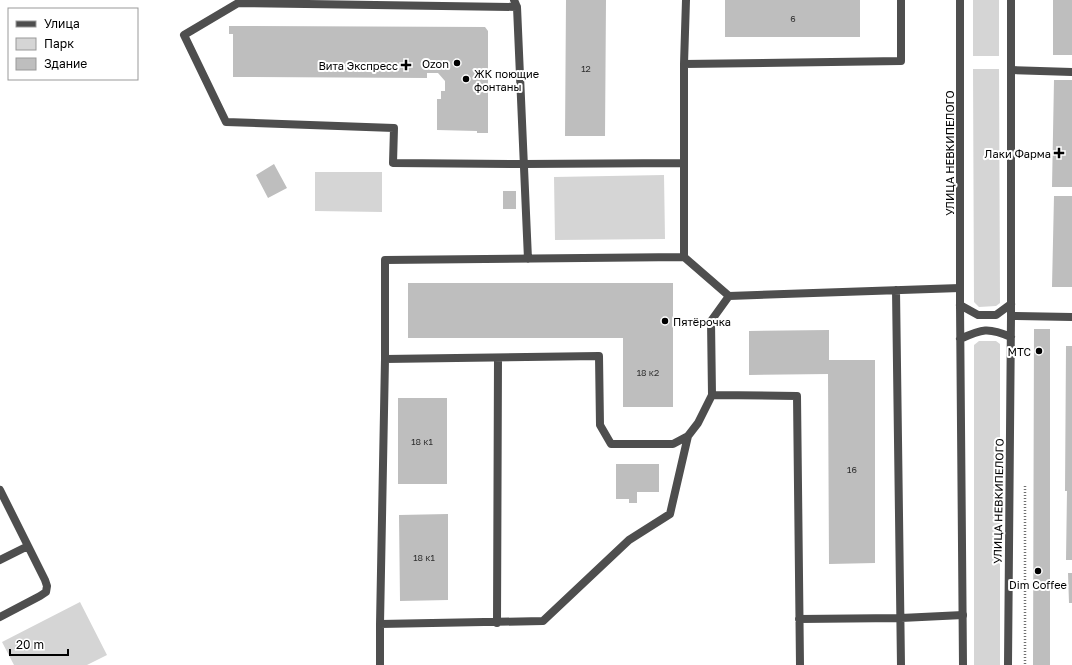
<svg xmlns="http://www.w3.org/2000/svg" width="1072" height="665" viewBox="0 0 1072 665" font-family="'Golos Text',sans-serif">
<rect width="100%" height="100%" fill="#fff"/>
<path fill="#d5d5d5" d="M973,0H999V56H973Z
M973,69H999L1000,303L996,306L979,307L974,302Z
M315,172H382V212L315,211Z
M664,175L665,239L555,240L554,177Z
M979,341H996L1000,344V665H974V345Z
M80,602L107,655L87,665H14L2,642Z"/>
<path fill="#bebebe" d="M566,0H606L605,136H565Z
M725,0H860V37H725Z
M1053,0H1072V55H1053Z
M229,26L485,27L488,31V133H477V131L437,130V99H441V91H445V81L438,73H427V78L233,77V34H229Z
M1054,80H1072V187H1052Z
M274,164L287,188L268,198L256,175Z
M503,191H516V209H503Z
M1054,196H1072V287H1052Z
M408,283H673V407H623V338H408Z
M1034,329H1050V665H1033Z
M829,330V360H875V563L829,564L828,374L749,375V331Z
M1066,346H1072V560H1066L1067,491H1065Z
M398,398H447V484H398Z
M616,464H659V492H637V503H629V499H616Z
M448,514V600L400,601L399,515Z
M1068,573H1072V603H1069Z"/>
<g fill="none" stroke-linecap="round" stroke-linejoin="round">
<path stroke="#707070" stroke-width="2.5" stroke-dasharray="1 2" stroke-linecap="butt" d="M1025,486V665"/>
<path stroke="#4e4e4e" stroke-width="8" d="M514,0L517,7L528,259
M686,0L684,64V257L729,296L960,288
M517,7L238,3L184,35L226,122L394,128L393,163L523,164L684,163
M684,64L901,61V0
M1011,70L1072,72
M684,257L385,260V359L380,624L543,621L629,540L670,514L688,436
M896,290L901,665
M729,296L711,321L712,395L797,396L800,665
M385,359L599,356L600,425L611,444H673L688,436L698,423L712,395
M0,490L45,580L47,586L46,592L40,596L0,617
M0,560L28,546
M799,619L901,618L963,615
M497,623L498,358
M380,624V665"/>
<path stroke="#4e4e4e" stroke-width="8" d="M1011,316L1072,317"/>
<path stroke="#4e4e4e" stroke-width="8" d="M960,0V305L963,665
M960,305L978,315H996L1011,304
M960,339C982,329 988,327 1011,337
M1008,665L1011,316V0"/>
</g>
<g fill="#000" stroke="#fff" stroke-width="1.5">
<circle cx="457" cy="63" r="4"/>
<path d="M404 59h4v4h4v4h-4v4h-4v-4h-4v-4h4z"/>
<circle cx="466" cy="79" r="4"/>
<path d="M1057 147h4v4h4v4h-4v4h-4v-4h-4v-4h4z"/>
<circle cx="665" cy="321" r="4"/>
<circle cx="1039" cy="351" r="4"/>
<circle cx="1038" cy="571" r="4"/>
</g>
<g text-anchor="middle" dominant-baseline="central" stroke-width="4" stroke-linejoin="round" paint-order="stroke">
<g font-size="9" fill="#303030">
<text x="793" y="18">6</text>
<text x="586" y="68">12</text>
<text x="648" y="372">18 к2</text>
<text x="422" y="441">18 к1</text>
<text x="852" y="469">16</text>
<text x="424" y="557">18 к1</text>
</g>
<g font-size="11" fill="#000" stroke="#fff" text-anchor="end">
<text x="449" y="63">Ozon</text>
<text x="398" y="65">Вита Экспресс</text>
<text x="474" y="73" text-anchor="start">ЖК поющие<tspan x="474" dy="13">фонтаны</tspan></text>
<text x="1051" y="153">Лаки Фарма</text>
<text x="673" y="321" text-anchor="start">Пятёрочка</text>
<text x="1031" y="351">МТС</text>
<text x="1038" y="584" text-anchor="middle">Dim Coffee</text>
</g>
<g font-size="11" fill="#000" stroke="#fff">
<text transform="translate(949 153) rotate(-90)">УЛИЦА НЕВКИПЕЛОГО</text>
<text transform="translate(998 501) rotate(-89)">УЛИЦА НЕВКИПЕЛОГО</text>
</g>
</g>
<rect x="8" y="8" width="130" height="72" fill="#ffffff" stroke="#999999"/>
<rect x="16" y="21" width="20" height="6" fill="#4e4e4e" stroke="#999999"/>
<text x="44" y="28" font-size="12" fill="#000000">Улица</text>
<rect x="16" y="38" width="20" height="12" fill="#d5d5d5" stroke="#999999"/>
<text x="44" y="48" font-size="12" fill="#000000">Парк</text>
<rect x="16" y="58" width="20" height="12" fill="#bebebe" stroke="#999999"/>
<text x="44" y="68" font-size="12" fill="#000000">Здание</text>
<path d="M10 649v6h58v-6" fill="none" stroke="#000000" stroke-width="2"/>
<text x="16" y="649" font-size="12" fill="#000000" stroke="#ffffff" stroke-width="3" paint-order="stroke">20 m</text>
</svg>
